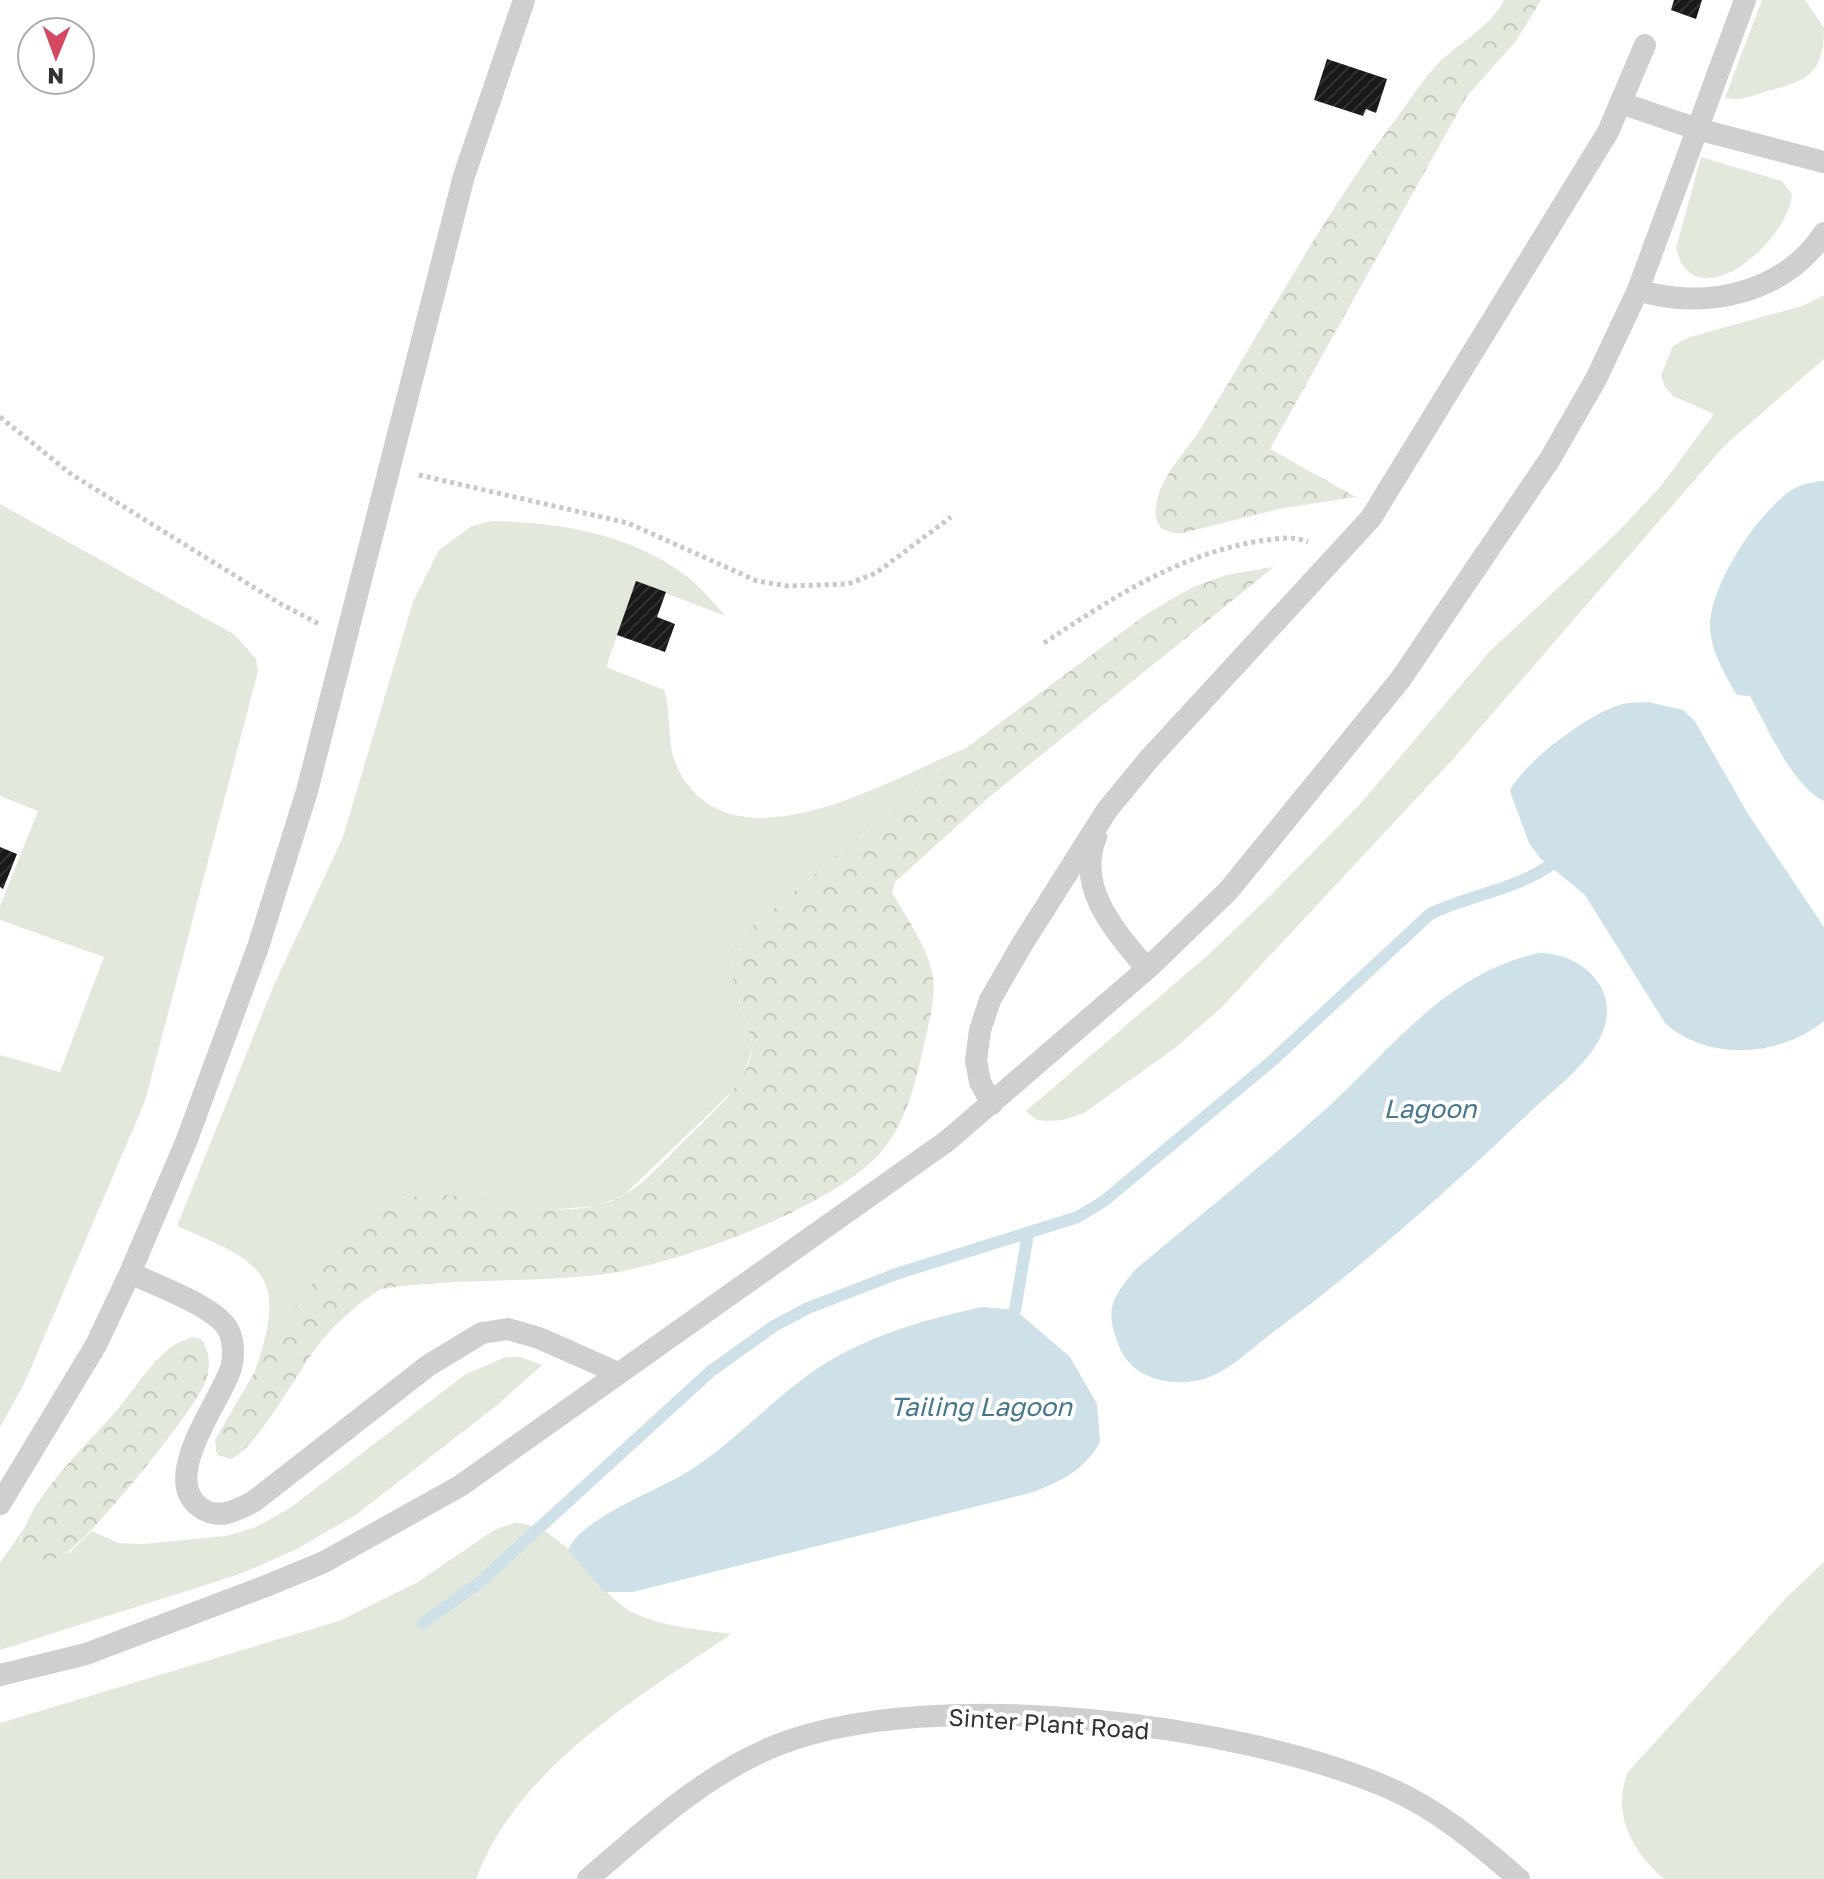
<svg xmlns="http://www.w3.org/2000/svg" width="1824" height="1879" viewBox="0 0 1824 1879" font-family="'Golos Text',sans-serif">
<defs>
<pattern id="forest-crowns" width="20" height="18" patternUnits="userSpaceOnUse" patternTransform="scale(2)"><rect width="20" height="18" fill="#e3e8dc"/><path d="M2 6a3 3 0 1 1 6 0M12 15a3 3 0 1 1 6 0" fill="none" stroke="#c3c7bd"/></pattern>
<pattern id="building-hatch" width="6" height="6" patternUnits="userSpaceOnUse" patternTransform="scale(2)"><rect width="6" height="6" fill="#191919"/><path d="M-1 1l2-2M0 6l6-6M5 7l2-2" fill="none" stroke="#323232"/></pattern>
</defs>
<rect width="100%" height="100%" fill="#fff"/>
<path fill="#e3e8dc" d="M1762,0H1805L1824,28C1824,74 1808,80 1768,91C1751,96 1742,101 1725,98Z
M1701,157L1782,181L1792,194C1789,241 1694,323 1676,248Z
M1824,295V359L1724,446L1453,759L1222,1007L1175,1048L1084,1113L1063,1120L1047,1121L1037,1120L1026,1111L1207,956L1270,896L1361,803L1490,651L1615,535L1661,486L1714,414L1673,396L1665,387L1661,375L1673,346L1690,337L1802,306Z
M0,504L235,635L256,659L258,671L145,1101L24,1384L0,1427V1055L60,1072L104,957L0,920V906L38,811L0,796Z
M491,521C558,522 632,534 686,576C701,587 713,603 726,616L636,582L606,667L664,690C672,715 666,742 677,767C730,877 890,779 966,748L738,938L731,971L753,1047L740,1084L624,1195L597,1206L548,1210L330,1265L309,1289L254,1374C289,1274 265,1264 177,1226L274,985L343,837L413,602L439,550L472,526Z
M506,1357H521L542,1365L496,1406L357,1514L295,1550L240,1574L0,1650V1563L27,1524L19,1542L56,1558L70,1552L92,1531L118,1543L143,1544L226,1536L256,1527L290,1508L466,1374Z
M514,1523C568,1524 590,1590 634,1613C662,1627 700,1629 731,1634C636,1699 518,1767 476,1879H0V1723L339,1621L418,1582L494,1530Z
M1824,1562V1879H1664C1632,1852 1611,1812 1628,1772L1788,1596Z"/>
<path fill="url(#forest-crowns)" d="M1504,0H1541L1516,41L1467,96L1270,449L1356,497L1279,509L1183,533C1164,534 1153,526 1156,506C1160,476 1186,452 1201,428C1265,325 1322,217 1395,120C1408,103 1420,83 1435,67C1456,43 1490,29 1504,0Z
M1274,567L988,798L895,882L892,892C906,918 930,950 933,979C936,1001 928,1024 924,1045C916,1080 908,1116 886,1146C841,1206 672,1267 598,1275C526,1283 453,1278 381,1289C354,1306 332,1326 313,1352C295,1377 256,1449 231,1459L217,1455L215,1440C257,1369 321,1247 392,1205C451,1171 550,1237 624,1195C649,1181 670,1154 691,1134C717,1109 746,1085 753,1047L731,971L738,938L966,748L1148,613L1191,588L1226,575Z
M192,1337L201,1339C211,1352 211,1370 204,1385C191,1414 83,1551 57,1558C44,1562 32,1558 21,1553C14,1511 92,1440 118,1409C134,1389 150,1364 170,1348C176,1343 185,1340 192,1337Z"/>
<path fill="#cee0e8" d="M1819,481H1824V801C1792,786 1767,726 1750,696L1737,695C1725,675 1711,651 1710,627C1709,586 1760,508 1795,488C1802,484 1811,483 1819,481Z
M1648,702L1683,710L1694,720L1748,814L1824,927V1021C1780,1057 1708,1062 1665,1023L1585,895L1540,858L1529,843L1510,791C1522,763 1592,711 1623,704C1631,702 1640,703 1648,702Z
M1539,953C1580,953 1620,987 1603,1031C1591,1063 1554,1089 1530,1112C1448,1191 1364,1265 1272,1333C1253,1347 1230,1370 1207,1378C1176,1388 1132,1381 1119,1346C1105,1310 1110,1300 1135,1270C1198,1217 1264,1164 1326,1109C1392,1048 1447,973 1539,953Z
M983,1307L1015,1310L1070,1357L1097,1404L1100,1442C1084,1471 1060,1482 1030,1493L633,1592H604L568,1550C583,1517 657,1491 689,1471C731,1444 767,1405 808,1375C857,1339 924,1319 983,1307Z"/>
<g fill="none" stroke-linecap="round" stroke-linejoin="round">
<path stroke="#cee0e8" stroke-width="12" d="M1015,1310L1028,1234
M423,1623L480,1582L711,1371L774,1326L808,1308L899,1273L1078,1217L1104,1201L1273,1060L1430,914C1469,895 1512,891 1549,866"/>
</g>
<path fill="url(#building-hatch)" d="M1674,0H1702L1696,19L1671,10Z
M1327,59L1387,79L1376,113L1366,109L1363,116L1314,100Z
M636,581L666,592L657,617L675,624L665,652L617,635Z
M0,847L17,854L3,889L0,887Z"/>
<g fill="none" stroke-linecap="round" stroke-linejoin="round">
<path stroke="#c9c9c9" stroke-width="5" stroke-dasharray="4 4" stroke-linecap="butt" d="M0,417L71,474L279,603L321,625
M419,475L628,523L757,581L788,586L848,584L876,573L951,517
M1044,643C1111,599 1178,554 1260,541C1276,539 1293,535 1308,542"/>
<path stroke="#cfcfcf" stroke-width="22" d="M1621,103L1697,129L1824,162
M1638,290C1703,311 1784,294 1824,233
M1096,837C1075,888 1116,932 1147,969
M992,1104L980,1082L976,1060L980,1030L990,1000L1021,946L1107,810L1149,759L1371,518L1608,132L1645,45
M130,1273C155,1285 218,1307 229,1331C234,1342 234,1357 231,1368C221,1401 158,1479 201,1508C219,1520 235,1511 253,1502L429,1365L482,1333L508,1329L539,1338L618,1373
M0,1504L96,1345L130,1273L186,1142L258,947L307,791L464,176L524,0
M0,1675L86,1654L266,1586L324,1562L460,1486L947,1141L1147,969L1228,891L1400,680L1550,459L1596,379L1638,290L1745,0
M588,1879C646,1829 707,1772 780,1744C934,1685 1241,1723 1391,1789C1439,1810 1479,1845 1519,1879"/>
</g>
<g text-anchor="middle" dominant-baseline="central" stroke-width="8" stroke-linejoin="round" paint-order="stroke">
<g font-size="24" fill="#323232" stroke="#fff">
<text transform="translate(1049 1723) rotate(4)">Sinter Plant Road</text>
</g>
<g font-size="26" font-style="italic" fill="#47778d" stroke="#fff">
<text x="1430" y="1108">Lagoon</text>
<text x="981" y="1406">Tailing Lagoon</text>
</g>
</g>
<g transform="translate(56 56) rotate(181)"><circle r="38" fill="#ffffff" stroke="#adadad" stroke-width="2"/>
<path d="M0-6L14 30L0 20L-14 30Z" fill="#d4495f"/>
<text y="-12" font-size="22" font-weight="bold" text-anchor="middle" fill="#323232">N</text>
</g>
</svg>
